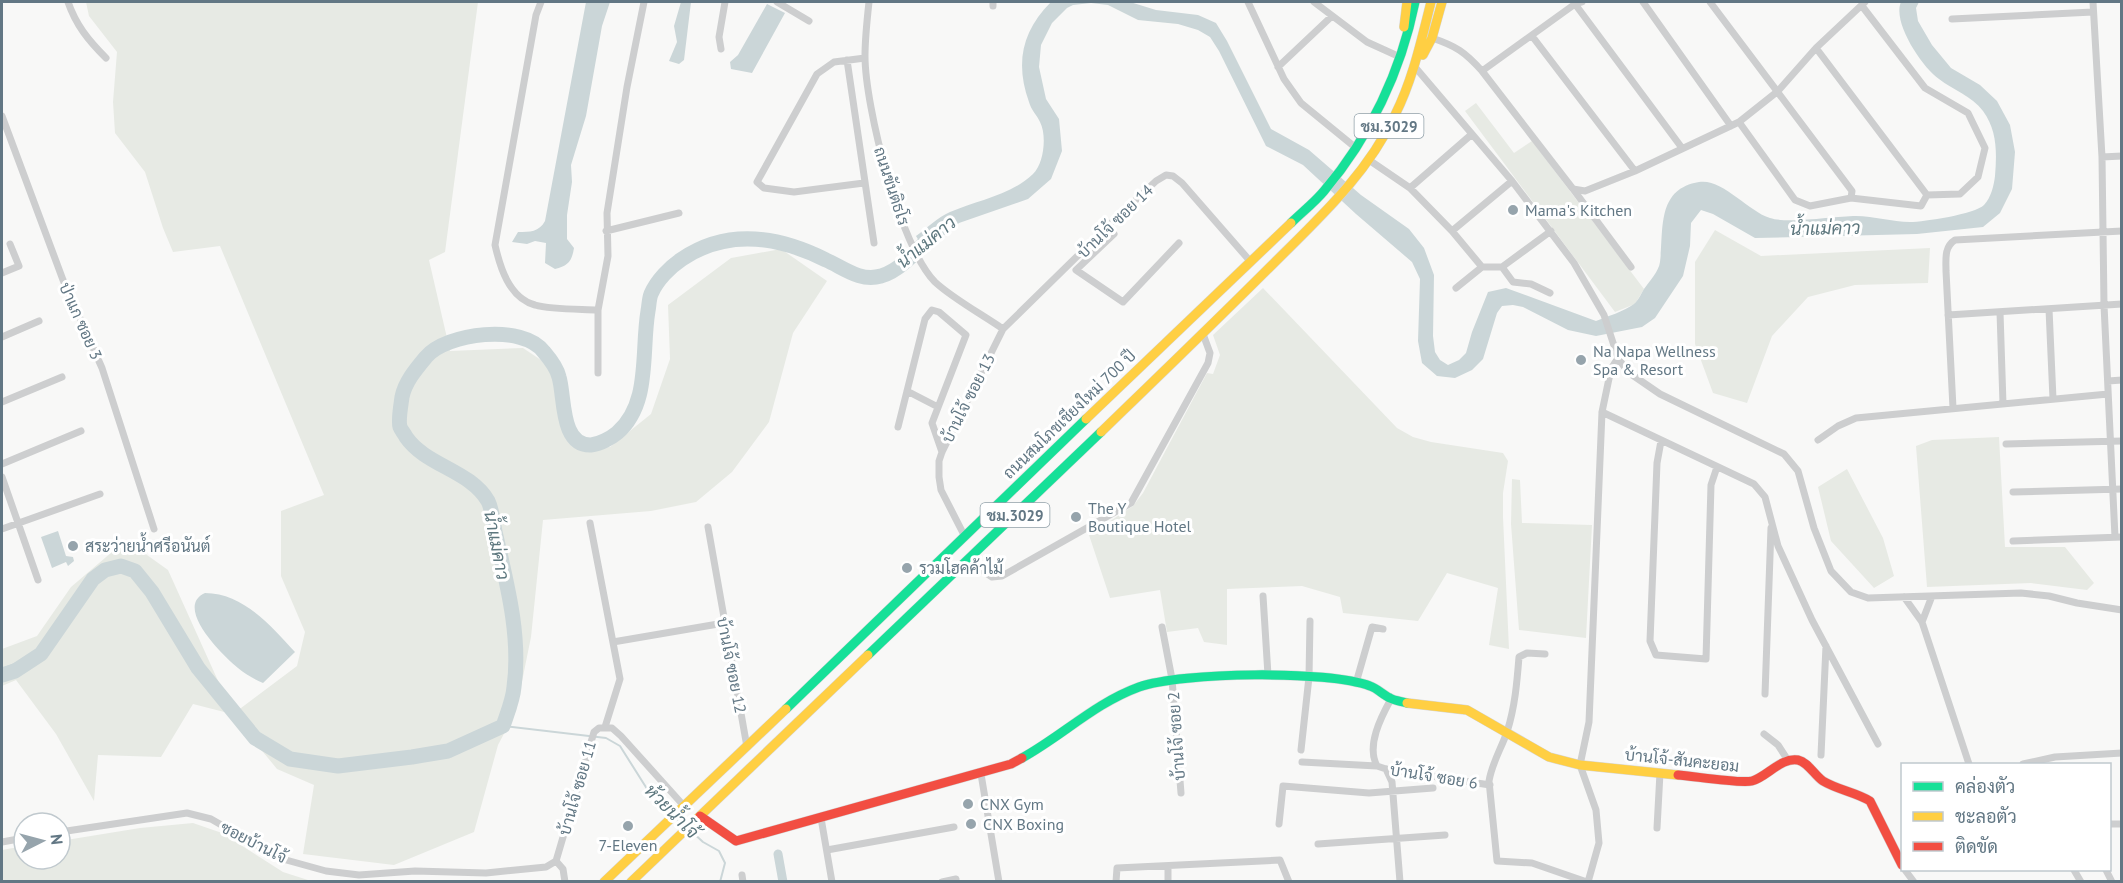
<svg xmlns="http://www.w3.org/2000/svg" width="2123" height="883" viewBox="0 0 2123 883" font-family="'PT Sans',Sarabun,sans-serif">
<rect width="100%" height="100%" fill="#f8f8f7"/>
<path fill="#e7eae4" d="M86,2H478L445,252L429,260L450,351L523,348L550,366L557,388L563,429L582,450L610,447L651,414L670,359L668,305L731,258L781,249L827,281L793,333L769,422L732,472L696,502L651,511L543,520L531,637L516,711L498,745L474,832L394,865L303,854L314,785L277,769L232,714L193,704L161,757L98,755L94,801L56,734L16,680L2,686V649L37,636L71,587L126,540L168,570L233,714L297,666L305,632L281,576V511L324,495L220,246L173,252L163,228L145,172L115,133L113,102L117,52L89,16Z
M1476,103L1514,153L1532,141L1644,289L1635,304L1615,312L1465,111Z
M1715,230L1761,256L1930,248L1928,283L1855,285L1808,297L1772,336L1747,403L1713,393L1695,344V262Z
M1263,288L1397,428L1413,437L1431,442L1503,453L1508,461L1503,493V517L1509,649L1489,645L1498,588L1447,573L1418,621L1343,613L1340,597L1302,586L1227,589V645L1204,642L1198,628L1167,632L1160,590L1110,598L1089,535L1133,506L1143,493L1207,373L1213,374L1220,355L1213,335Z
M1999,437L2005,547H2065L2094,583L2087,590L2031,583L1927,587L1916,446L1932,440Z
M1847,469L1883,538L1894,576L1874,588L1831,541L1818,487Z
M1512,479L1520,480L1522,523L1592,525L1586,638L1519,630L1511,524Z
M193,823L222,833L283,872L311,881H2V850L24,846V859H60V841L140,828Z"/>
<path fill="#cbd6d8" d="M586,2H610L602,26L586,116L571,165L572,182L567,215V239L574,248C572,261 568,266 555,269L545,263L546,243L535,241L527,244L512,242L518,232C530,232 539,232 545,221Z
M681,2H691L684,60L679,64L669,61L677,42L674,26Z
M1051,2H1130L1156,10L1198,15L1216,23L1227,41L1271,129L1309,150L1361,195L1409,229L1424,248L1434,275L1433,336L1435,352L1440,360L1448,365L1459,360L1466,353L1472,332L1488,292L1506,288L1596,321C1608,316 1623,312 1634,304C1638,301 1641,294 1644,289C1649,282 1659,271 1660,262C1664,230 1656,189 1699,182C1722,178 1748,211 1770,218C1788,224 1835,216 1856,216C1874,216 1892,222 1910,222C1924,222 1975,214 1984,205C1991,198 1994,185 1995,176C1997,152 1997,130 1983,111C1972,96 1953,90 1939,79C1922,67 1892,22 1901,2H1919L1916,8L1918,21L1932,45L1951,68L1980,85L1997,101L2010,125L2015,152L2012,189L2000,213L1983,227L1917,234L1755,238L1713,214L1701,210L1691,223L1690,246L1683,276L1655,318L1642,327L1596,336L1568,330L1523,307L1513,305L1502,306L1497,313L1483,359L1472,370L1455,378L1437,376L1422,363L1418,341L1420,279L1412,262L1356,214L1303,165L1266,146L1219,51L1210,37L1198,30L1178,24L1138,20L1108,5L1091,3L1073,5L1067,8L1052,23L1041,45L1039,67L1046,99L1059,119L1062,151L1051,179L1028,199L959,223L925,251L916,236C927,228 938,217 950,212C978,200 1011,195 1033,174C1044,164 1047,135 1040,122C1037,115 1031,110 1029,102C1015,63 1022,31 1051,2Z
M767,4L785,13L752,73L731,69L730,62L738,55Z
M58,531L66,556L73,557L74,561L68,566L66,562L52,568L41,537Z
M205,593C243,593 271,626 295,652L263,683C254,679 245,674 238,668C224,657 173,607 205,593Z
M36,654L29,669L2,681V668Z"/>
<g fill="none" stroke-linecap="round" stroke-linejoin="round">
<path stroke="#cbd6d8" stroke-width="2" d="M503,726L606,738L620,746L649,792L672,814
M676,818L686,826
M690,830L703,842L719,851L725,863L720,882"/>
<path stroke="#cbd6d8" stroke-width="9" d="M778,854L783,882"/>
<path stroke="#cbd6d8" stroke-width="15" d="M2,675L15,671L41,654L93,579L105,570L121,566L135,571L152,592L198,668L255,738L290,759L338,766L412,757L448,751L503,726C507,714 513,700 514,687C521,637 507,584 496,536C493,525 493,511 488,501C470,470 426,466 406,437C404,433 401,430 400,427C398,420 401,405 402,397C405,382 416,369 426,357C446,333 523,323 544,352C550,359 557,368 559,377C565,396 560,446 591,445C600,444 611,438 617,433C651,404 641,352 648,311C649,306 649,299 651,294C657,280 670,267 682,259C728,228 778,236 826,260C844,268 860,282 881,276C901,271 921,246 935,232"/>
<g stroke="#d5d6d7" stroke-width="10">
<path id="fast" d="M1291,223C1301,213 1314,203 1324,191C1370,137 1401,71 1415,2
M868,655L1101,432
M786,709L1086,419
M1022,758C1062,736 1095,703 1139,687C1182,672 1328,670 1370,686C1377,688 1383,695 1390,698C1395,701 1401,701 1407,703"/>
</g>
<g stroke="#d5d6d7" stroke-width="10">
<path id="slow" d="M1404,27L1407,2
M1423,55L1432,38L1442,2
M1086,419L1291,223
M1101,432C1158,377 1215,322 1271,266C1317,220 1367,175 1395,115C1413,79 1421,41 1431,2
M1407,703L1467,710L1549,757L1580,765L1678,775
M604,882L786,709
M631,882L868,655"/>
</g>
<g stroke="#d5d6d7" stroke-width="10">
<path id="jam" d="M1678,775C1693,776 1740,784 1752,781C1767,777 1781,757 1798,760C1808,762 1815,776 1823,781C1838,790 1855,792 1870,801L1902,865
M700,816L736,841L1011,764L1022,758"/>
</g>
<path stroke="#cdcecf" stroke-width="7" d="M68,2C76,25 88,40 106,58
M541,2L536,15L495,245C500,267 509,298 535,305C552,310 580,309 598,310
M777,2L809,21
M869,2C867,20 865,38 865,56C865,106 900,247 935,282C952,298 983,315 1003,329
M1248,2L1284,79L1301,103L1356,148
M1314,2L1367,42L1400,57
M1643,2L1731,126
M1710,2L1852,191L1851,198
M2093,2L2102,157L2104,305L2115,537
M1575,4L1682,148
M993,6V2
M1862,6L1925,88L1968,113L1985,148L1978,177L1960,194L1927,195
M1952,19L2093,12
M1532,36L1635,171
M1432,38C1456,46 1465,52 1482,71L1573,189L1585,191L1635,171L1739,122L1778,91L1816,48L1865,2
M1816,48L1927,195
M721,49L719,37L725,2
M847,60L874,243
M1278,67L1332,16
M1415,67L1512,181L1574,263L1604,315L1618,358L1628,372L1660,394L1784,454L1798,471L1814,528L1831,571L1851,592L1868,598L2021,593L2049,596L2077,603L2122,610
M1482,71L1575,4L1582,2
M2,116L63,280L102,368L154,529
M1739,122L1795,200L1810,206L1851,198L1921,206L1927,195
M2102,157L2122,156
M1369,160L1410,188L1452,231L1482,267H1502L1551,231
M864,183L794,192L764,188L757,182L817,74L834,62L865,58
M1410,188L1472,134
M1573,189L1631,267
M1107,227L1114,234L1076,270L1123,302L1179,243
M606,231L679,213
M1452,231L1512,181
M1502,267L1513,282L1531,284L1550,293
M2,273L19,266L10,244
M1456,288L1482,267
M2049,309L2053,399
M2000,312L2003,404
M1948,315L2122,304
M2,337L39,321
M598,373V310L608,256L607,213L627,87L644,2
M2108,381L2122,380
M907,391L938,407
M2,402L62,377
M1953,408L1946,271C1946,259 1944,247 1955,240L2122,231
M1602,412L1754,484L1765,497L1778,546L1812,620L1878,744
M898,427L925,319L932,310L939,312L966,335L932,423L942,452
M1818,440L1838,426L1856,418L2108,394
M1661,441L1657,463L1650,641L1656,655L1706,659L1711,485L1717,467
M2006,444L2122,441
M2,464L81,431
M2,477L38,580
M2013,492L2122,489
M590,523L620,679L605,727
M708,527L747,747
M2,529L100,494
M964,535L941,490L939,477V461L942,452L1003,329L1107,227L1156,181L1166,175L1173,176L1182,183L1250,261
M2013,541L2122,537
M972,556L983,571L992,577L1002,576L1131,503L1208,363L1210,353L1203,334
M1263,596L1268,675
M1904,597L1922,622L1969,764
M1922,622L1932,596
M1162,627L1172,679L1181,793
M613,642L724,623
M1545,654L1527,653L1519,657C1517,682 1515,707 1507,732C1501,749 1492,763 1489,781L1497,861L1532,863L1587,882
M1356,683L1372,627L1383,629
M1765,694L1771,528
M1391,699C1381,717 1366,746 1377,766L1386,769L1490,785
M1764,734L1778,745L1789,762
M1301,750L1309,677L1310,621
M1821,755L1826,646
M1302,762L1377,766
M2023,764L2055,757L2122,753
M1386,769L1392,782L1400,882
M981,774L999,882
M821,818L832,882
M1279,824L1283,786L1369,793L1433,788
M2110,824H2122
M1657,828L1660,773
M60,832L187,813L211,819L279,858L326,871L359,875L415,871L486,873L546,867L556,861
M2,842L24,838
M1318,844L1445,835
M827,850L954,827
M556,861L594,732L599,728H612L621,736L684,806
M556,861L563,869L565,882
M1168,866V882
M1905,870L1914,882
M2074,870L2081,882
M2106,870L2112,882
M742,875L743,882
M942,882L956,879
M1116,882L1117,868L1280,860L1289,882
M1588,882L1599,843L1596,810L1580,765L1589,722L1602,412L1611,369L1618,358"/>
<use href="#fast" stroke="#16e098" stroke-width="9"/>
<use href="#slow" stroke="#ffcf43" stroke-width="9"/>
<use href="#jam" stroke="#f24e42" stroke-width="9"/>
</g>
<g fill="#96a4ac" stroke="#fff" stroke-width="2">
<circle cx="1513" cy="210" r="6"/>
<circle cx="1581" cy="360" r="6"/>
<circle cx="1076" cy="517" r="6"/>
<circle cx="73" cy="546" r="6"/>
<circle cx="907" cy="568" r="6"/>
<circle cx="968" cy="804" r="6"/>
<circle cx="971" cy="824" r="6"/>
<circle cx="628" cy="826" r="6"/>
</g>
<g text-anchor="middle" dominant-baseline="central" stroke-width="6" stroke-linejoin="round" paint-order="stroke">
<g fill="#fff" stroke="#91a0a9" stroke-width="1.5">
<rect x="1354.5" y="114" width="69" height="24" rx="4.5"/>
<rect x="980.5" y="503" width="69" height="24" rx="4.5"/>
</g>
<g font-size="15" font-weight="bold" fill="#627784">
<text x="1389" y="126">ชม.3029</text>
<text x="1015" y="515">ชม.3029</text>
</g>
<g font-size="16" fill="#627784" stroke="#fff">
<text transform="translate(892 186) rotate(72)">ถนนขันติธโร</text>
<text transform="translate(1115 221) rotate(-44)">บ้านโจ้ ซอย 14</text>
<text transform="translate(81 321) rotate(66)">ป่าแก ซอย 3</text>
<text transform="translate(968 398) rotate(-63)">บ้านโจ้ ซอย 13</text>
<text transform="translate(1069 414) rotate(-44)">ถนนสมโภชเชียงใหม่ 700 ปี</text>
<text transform="translate(732 665) rotate(79)">บ้านโจ้ ซอย 12</text>
<text transform="translate(1176 736) rotate(-94)">บ้านโจ้ ซอย 2</text>
<text transform="translate(1682 760) rotate(6)">บ้านโจ้-สันคะยอม</text>
<text transform="translate(1434 776) rotate(9)">บ้านโจ้ ซอย 6</text>
<text transform="translate(577 788) rotate(-74)">บ้านโจ้ ซอย 11</text>
<text transform="translate(254 842) rotate(27)">ซอยบ้านโจ้</text>
</g>
<g font-size="16" fill="#627784" stroke="#fff" text-anchor="start">
<text x="1525" y="210">Mama's Kitchen</text>
<text x="1593" y="351">Na Napa Wellness<tspan x="1593" dy="18">Spa &amp; Resort</tspan></text>
<text x="1088" y="508">The Y<tspan x="1088" dy="18">Boutique Hotel</tspan></text>
<text x="85" y="546">สระว่ายน้ำศรีอนันต์</text>
<text x="919" y="568">รวมโฮคค้าไม้</text>
<text x="980" y="804">CNX Gym</text>
<text x="983" y="824">CNX Boxing</text>
<text x="628" y="845" text-anchor="middle">7-Eleven</text>
</g>
<g font-size="18" font-style="italic" fill="#5d777e" stroke="#fff">
<text transform="translate(1825 228) rotate(-1)">น้ำแม่คาว</text>
<text transform="translate(926 242) rotate(-39)">น้ำแม่คาว</text>
<text transform="translate(497 545) rotate(79)">น้ำแม่คาว</text>
<text transform="translate(672 811) rotate(45)">ห้วยน้ำโจ้</text>
</g>
</g>
<rect width="2123" height="883" fill="none" stroke="#627784" stroke-width="6"/>
<rect x="1901" y="763" width="210" height="108" fill="#ffffff" stroke="#c0c9ce" stroke-width="1.5"/>
<rect x="1913" y="782" width="30" height="9" fill="#16e098" stroke="#c0c9ce" stroke-width="1.5"/>
<text x="1955" y="793" font-size="18" fill="#627784">คล่องตัว</text>
<rect x="1913" y="812" width="30" height="9" fill="#ffcf43" stroke="#c0c9ce" stroke-width="1.5"/>
<text x="1955" y="823" font-size="18" fill="#627784">ชะลอตัว</text>
<rect x="1913" y="842" width="30" height="9" fill="#f24e42" stroke="#c0c9ce" stroke-width="1.5"/>
<text x="1955" y="853" font-size="18" fill="#627784">ติดขัด</text>
<g transform="translate(42 841) rotate(84)"><circle r="28" fill="#ffffff" stroke="#c0c9ce" stroke-width="1.5"/>
<path d="M0-4.5L10 22L0 15L-10 22Z" fill="#96a4ac"/>
<text y="-9" font-size="16" font-weight="bold" text-anchor="middle" fill="#627784">N</text>
</g>
</svg>
